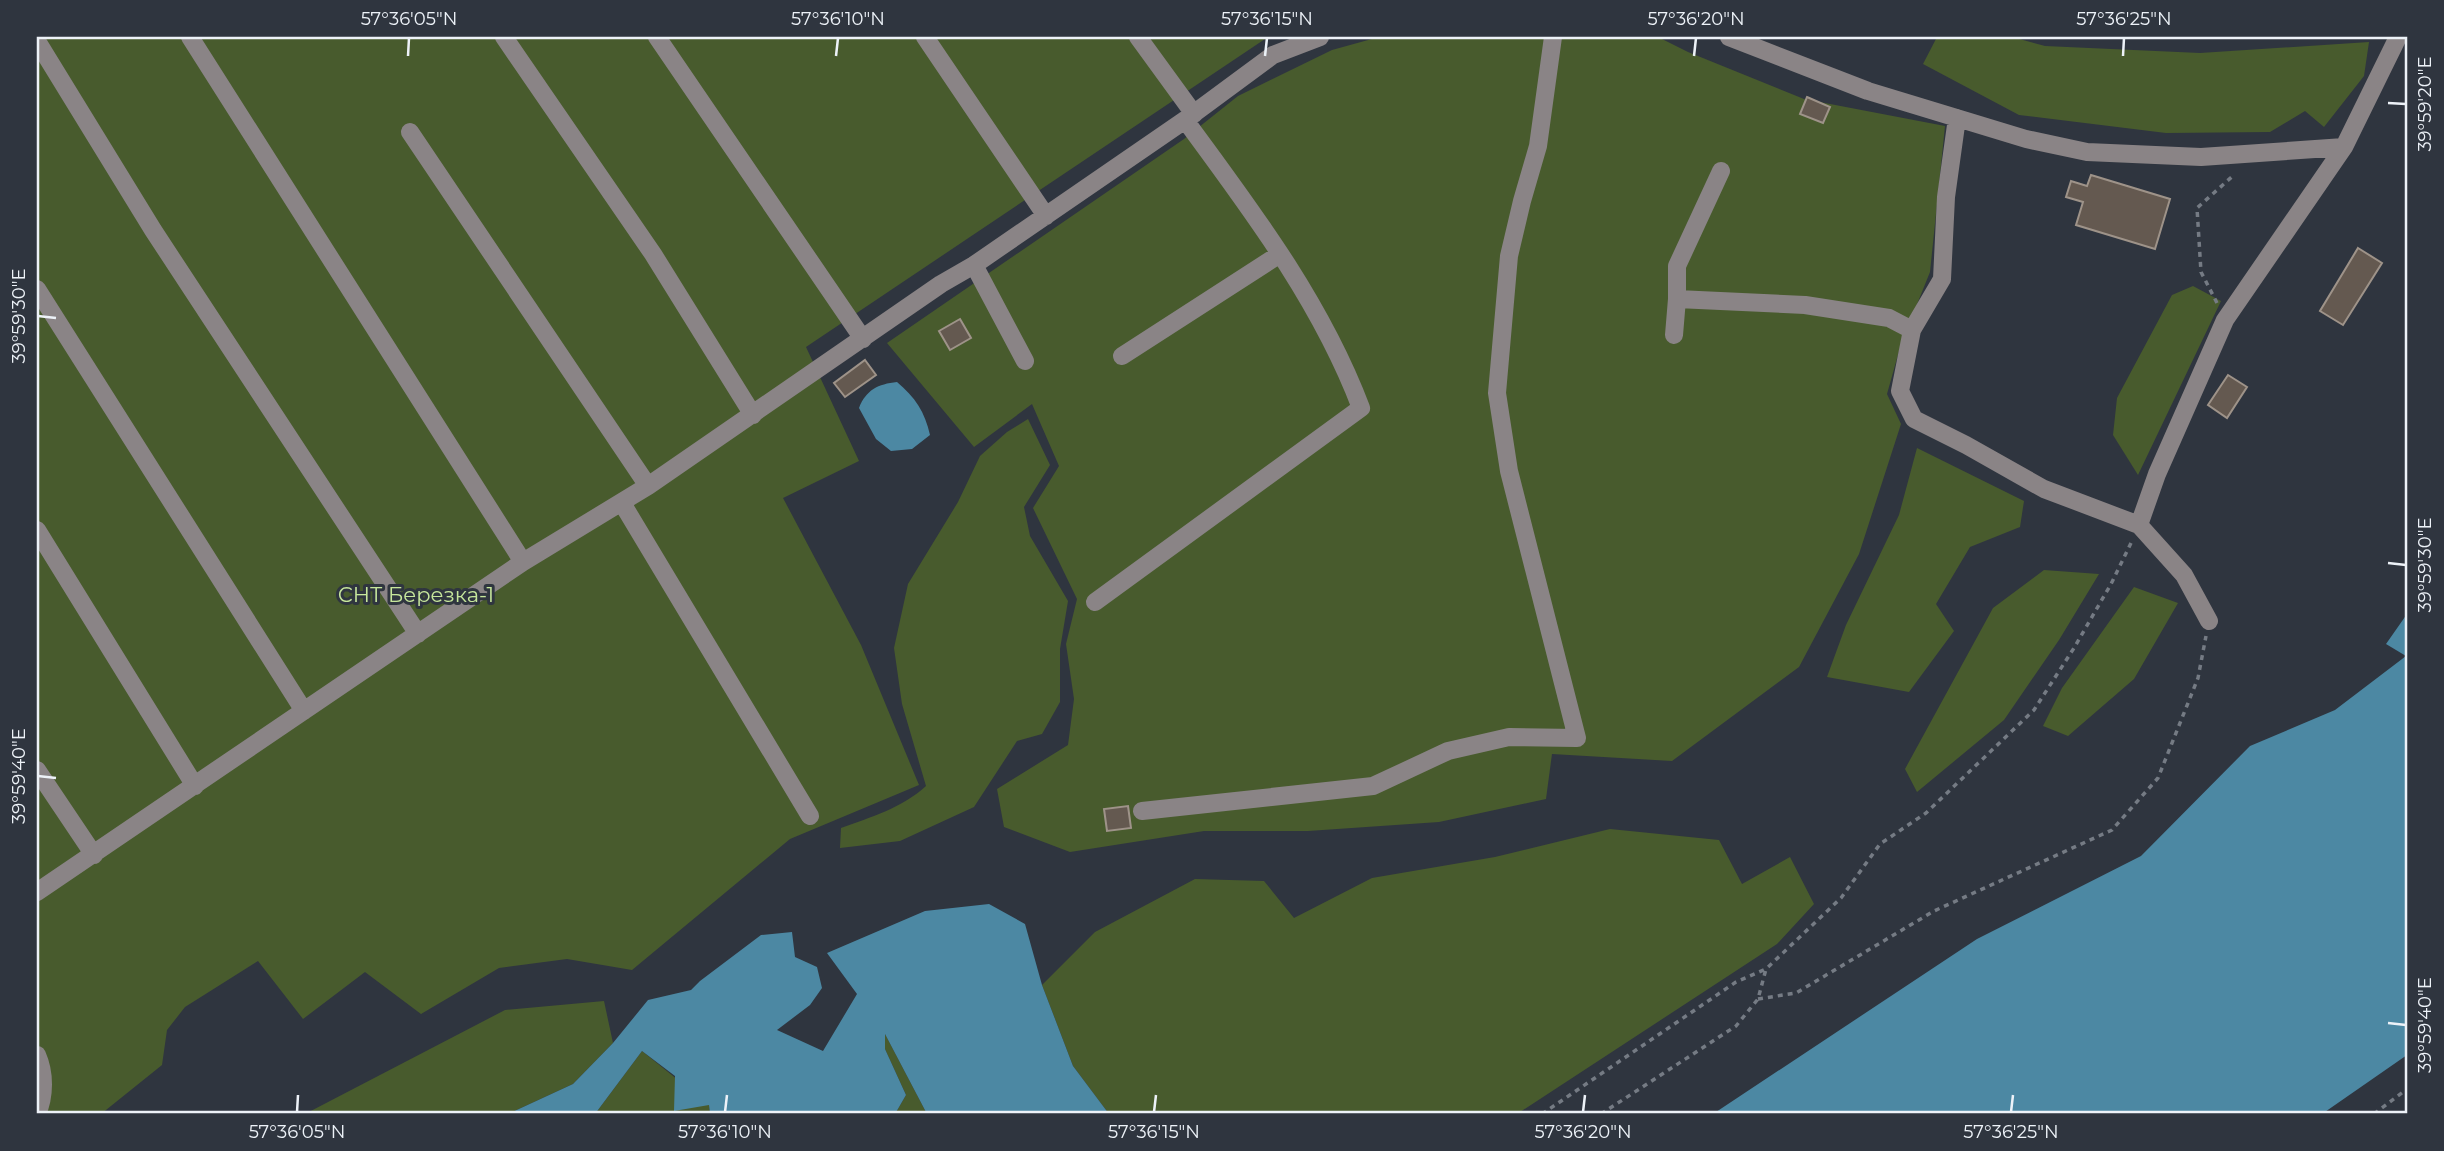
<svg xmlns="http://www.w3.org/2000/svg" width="2444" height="1151" viewBox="0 0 2444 1151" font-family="Montserrat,sans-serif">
<rect width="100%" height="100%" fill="#2f353f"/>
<path fill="#485b2d" d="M37,37H1268L806,347L859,461L783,498L861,645L919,785L790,839L632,970L567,959L499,968L421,1014L365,972L303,1019L258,961L185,1007L167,1030L162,1065L101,1114H37Z
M1379,37H1658L1688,52L1804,99L1945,126L1930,272L1901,344L1887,394L1901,424L1859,554L1799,667L1672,761L1552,754L1546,799L1439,822L1308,831H1204L1070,852L1004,827L997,789L1068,745L1074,699L1066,644L1077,599L1033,508L1059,466L1032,404L974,447L887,343L1184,139L1238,96L1332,50Z
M1937,37H2012L2045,46L2200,53L2369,42L2364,76L2324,127L2305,111L2270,132L2166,133L2019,115L1923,64Z
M2193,286L2221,301L2138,475L2113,435L2117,398L2172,295Z
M1028,419L1050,465L1024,507L1030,536L1068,601L1060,649V702L1042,734L1017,741L974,807L900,841L840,848L841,828C871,817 902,808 926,786L902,704L894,648L908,584L958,502L980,456L1007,432Z
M1917,448L2024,501L2020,527L1970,547L1936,604L1954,631L1909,692L1827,677L1846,625L1899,515Z
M2044,570L2099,574L2059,640L2004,720L1917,792L1905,769L1993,608Z
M2134,587L2178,603L2134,679L2068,736L2043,726L2062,688Z
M1610,829L1719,840L1742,884L1790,857L1814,904L1777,944L1517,1114H1109L1073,1066L1042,985L1095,932L1195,879L1264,881L1294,918L1372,878L1495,857Z
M604,1001L613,1043L573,1084L508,1114H305L505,1010Z
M884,1032L927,1114H895L906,1095L885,1049Z
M642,1051L709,1105L710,1114H595Z"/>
<path fill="#4c88a3" d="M897,382C915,397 925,412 930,435L912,449L891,451L876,439L859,408C866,390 878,384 897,382Z
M2407,614V1055L2322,1114H1713L1977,939L2141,856L2250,746L2335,710L2406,656L2386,644Z
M989,904L1025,924L1042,985L1073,1066L1109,1114H927L885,1034V1049L906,1095L895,1114H710L709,1105L674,1111L675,1076L642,1051L595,1114H508L573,1084L613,1043L648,1000L691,990L700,981L761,935L792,932L795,957L817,967L822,988L810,1005L777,1030L823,1051L857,994L827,953L925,911Z"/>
<path fill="#645950" stroke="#9e9389" stroke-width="2" d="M1807,97L1830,107L1823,123L1800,114Z
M2091,175L2170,199L2155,249L2076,225L2083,202L2066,197L2071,181L2087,186Z
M2358,248L2382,263L2343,325L2320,311Z
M960,319L971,338L950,350L939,331Z
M865,360L876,375L845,397L834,383Z
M2228,375L2247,387L2227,418L2208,405Z
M1128,806L1131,828L1107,831L1104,809Z"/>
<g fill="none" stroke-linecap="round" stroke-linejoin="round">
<path stroke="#757b84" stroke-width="3.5" stroke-dasharray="5 5" stroke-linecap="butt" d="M2217,303L2201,272L2197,208L2235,174
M1758,999L1796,993L1934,911L2112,830L2158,778L2198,678L2206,636
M1542,1114L1736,982L1766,969
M1601,1114L1736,1026L1758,999L1766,969L1841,898L1880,844L1926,813L2034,710L2074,648L2111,584L2131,543
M2374,1114L2407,1089"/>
<path stroke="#8a8486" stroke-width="18" d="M190,37L523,562
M504,37L653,254L753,415
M657,37L863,339
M925,37L1046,216
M1138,37L1194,114
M1729,37L1868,91L2026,139L2087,152L2201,157L2344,147
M37,41L153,230L418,634
M1957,118L1946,197L1942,279L1912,330L1900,391L1914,419L1966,445L2044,489L2139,525L2184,575L2209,621
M410,132L648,486
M974,265L1025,361
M37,289L304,711
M1677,299V266L1721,171
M1674,335L1677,299L1805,305L1889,318L1912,330
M1122,356L1280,254
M622,503L810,816
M2139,525L2157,474L2225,320L2344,147L2398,37
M37,530L195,786
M1095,602L1361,408C1321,302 1252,211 1185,120
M37,770L94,855
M1142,811L1373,786L1448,751L1509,737L1577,738L1509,471L1497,393L1509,256L1522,201L1538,146L1553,37
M37,892L523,562L648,486L941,284L974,265L1185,120L1273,55L1320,37
M37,1055C45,1073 45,1096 37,1114"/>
</g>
<path fill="none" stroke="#edf2f8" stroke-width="2.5" d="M408,56L409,38M836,56L838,38M1265,56L1267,38M1694,56L1696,38M2123,56L2124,38M2388,103L2406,104M38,316L56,318M2388,563L2406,565M38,776L56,778M2388,1023L2406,1025M297,1112L298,1095M725,1112L727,1095M1154,1112L1156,1095M1583,1112L1585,1095M2011,1112L2013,1095"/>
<g text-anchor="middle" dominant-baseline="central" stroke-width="6" stroke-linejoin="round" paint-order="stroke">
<g font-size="21" fill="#c7e79c" stroke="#2f353f">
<text x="416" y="594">СНТ Березка-1</text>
</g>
</g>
<rect width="2444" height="1151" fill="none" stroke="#2f353f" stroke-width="77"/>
<rect x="38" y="38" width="2368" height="1074" fill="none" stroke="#edf2f8" stroke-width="2.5"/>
<g font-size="18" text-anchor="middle" fill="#edf2f8">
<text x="409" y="25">57°36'05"N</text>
<text x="838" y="25">57°36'10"N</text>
<text x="1267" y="25">57°36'15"N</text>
<text x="1696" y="25">57°36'20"N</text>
<text x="2124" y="25">57°36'25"N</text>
<text transform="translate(2425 104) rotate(-90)" y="6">39°59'20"E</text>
<text transform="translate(19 316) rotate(-90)" y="6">39°59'30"E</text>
<text transform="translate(2425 565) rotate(-90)" y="6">39°59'30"E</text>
<text transform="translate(19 776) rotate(-90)" y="6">39°59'40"E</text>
<text transform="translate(2425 1025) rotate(-90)" y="6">39°59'40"E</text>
<text x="297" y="1138">57°36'05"N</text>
<text x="725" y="1138">57°36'10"N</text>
<text x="1154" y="1138">57°36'15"N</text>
<text x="1583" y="1138">57°36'20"N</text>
<text x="2011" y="1138">57°36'25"N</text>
</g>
</svg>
